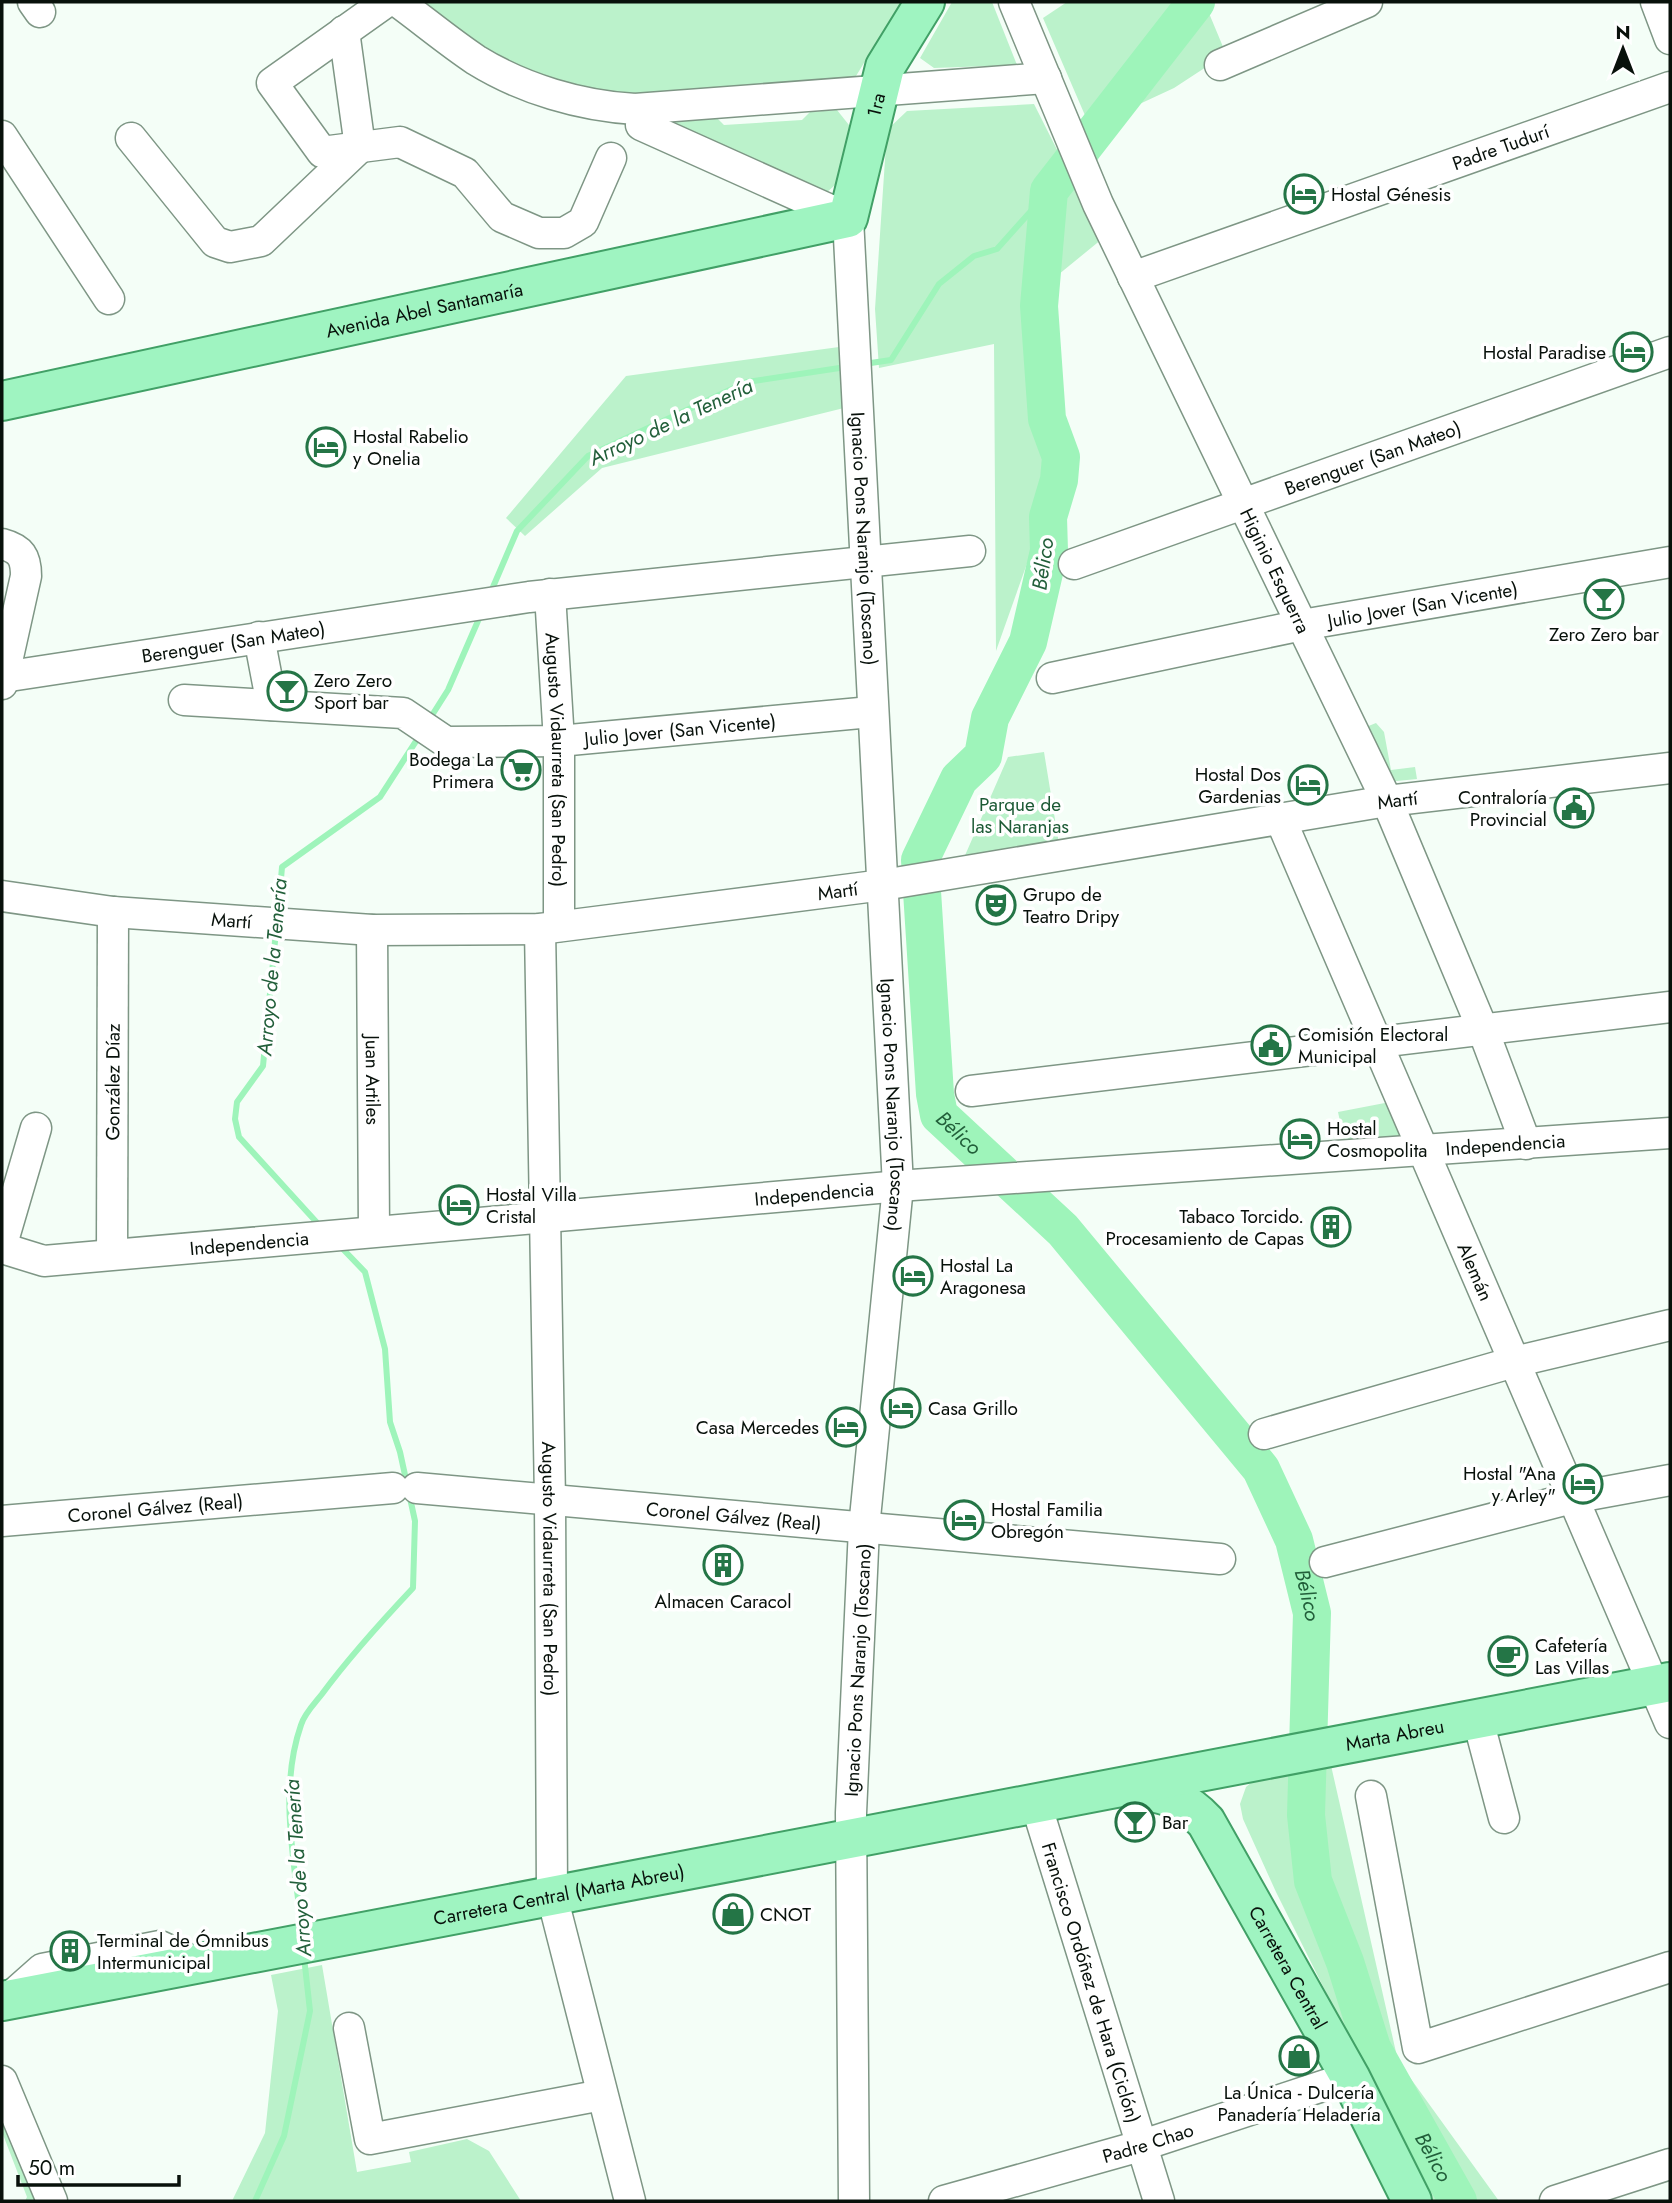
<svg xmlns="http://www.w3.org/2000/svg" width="1672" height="2203" viewBox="0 0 1672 2203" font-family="Jost,sans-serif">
<rect width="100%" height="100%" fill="#f4fef7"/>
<path fill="#bbf2cb" d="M421,2H901L853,81L595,96L471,48Z
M952,2H992L1017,65L934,68L920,58Z
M1067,2H1213L1206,6L1226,54L1174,88L1090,127L1043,18Z
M1034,104L1102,239L1053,279L1034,329L1040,422L1049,441V488L1037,507L1035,541L996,651L994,344L879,368L875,309L887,130L907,111Z
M837,110L853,130L845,176L825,194L665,118L715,116L724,125L802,120L810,112Z
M839,347L844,408L602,468L525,536L506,518L626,376Z
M1376,723L1384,732L1391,770L1415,767L1417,779L1387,782L1361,729Z
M1044,752L1059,844L963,860L1008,757Z
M1390,1102L1408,1141L1345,1145L1338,1112Z
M1330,1761L1398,2061L1499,2201H1430L1276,1892L1243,1819L1240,1804L1246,1787L1261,1774Z
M322,1965L357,2172L411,2162L409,2152L467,2139L489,2151L521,2201H232L265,2133L278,2011L271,1975Z
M2,2110L37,2201H25L27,2197L2,2132Z"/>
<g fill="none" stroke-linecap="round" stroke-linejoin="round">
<path stroke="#9ef4ba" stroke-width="6" d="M864,364L891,360L939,284L974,256L997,249L1049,191
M490,594L517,531L588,456L747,382L846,367
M429,720L448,690L481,614
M278,914L282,867L380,797L420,735
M276,931L263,1066L237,1102L235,1119L239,1137L320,1226
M302,1932C295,1864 278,1791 301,1725C304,1714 315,1703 322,1694C350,1656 381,1622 413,1588L415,1521L400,1452L390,1422L385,1349L365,1272L340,1246
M255,2201L284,2136L310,2011L304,1957"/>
<path stroke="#9ef4ba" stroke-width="38" id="s1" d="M1196,2L1049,191L1039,306L1047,419L1061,457L1059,480L1048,517L1049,551L1028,642L990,718L983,756L959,779L920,860L935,1094L939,1115L1063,1230L1261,1469L1294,1540L1312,1613L1306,1815L1313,1881L1345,1962L1372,2048L1458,2201"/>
<g stroke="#7e9685" stroke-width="33">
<g id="minor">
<path d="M33,2L40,12"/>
<path d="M386,2L272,83L322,152L400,142L465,173L502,217L539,233H564L583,222L611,158"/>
<path d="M398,2C424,21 449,42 476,60C523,89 581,106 635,109L1046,78"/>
<path id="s2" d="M1014,2L1098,204L1387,801L1483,1030L1526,1144"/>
<path d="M1656,2L1670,39"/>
<path d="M1220,65L1367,2"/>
<path id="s3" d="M641,125L848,218L898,1186L864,1528L851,1813L854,2201"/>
<path d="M2,136L109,299"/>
<path d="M131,138L215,242L230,247L261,241L360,147L344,31"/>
<path id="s4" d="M1133,277L1670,87"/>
<path d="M2,544C21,549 26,557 26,576L2,684"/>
<path id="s5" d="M1074,564L1670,352"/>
<path id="s6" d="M550,594L559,741V926"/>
<path d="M259,637L272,705"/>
<path id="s7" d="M3,677L529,597L970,551"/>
<path id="s8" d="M1052,678L1302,625L1670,562"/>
<path id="s9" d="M184,700L403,713L446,742L559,741L871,712"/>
<path id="s10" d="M1280,818L1670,1723"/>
<path id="s11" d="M2,896L113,912L372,930L540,929L883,885L1387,801L1670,768"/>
<path id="s12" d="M540,929L550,1500L552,1896L630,2201"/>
<path id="s13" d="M372,930L374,1231"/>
<path d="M971,1091L1670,1007"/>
<path d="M2,1244L36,1128"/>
<path id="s14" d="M2,1248L44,1261L912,1185L1670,1133"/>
<path id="s15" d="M112,1254L113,912"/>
<path d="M1264,1434L1514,1362L1670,1325"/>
<path id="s16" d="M417,1488L1220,1559"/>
<path id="s17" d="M2,1521L393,1488"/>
<path d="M1325,1562L1572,1498L1670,1480"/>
<path d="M1478,1720L1504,1818"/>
<path d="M1371,1796L1418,2048L1670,1967"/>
<path id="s18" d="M1036,1804L1159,2201"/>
<path d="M7,2000L42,1969L160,1946L199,1964"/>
<path d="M349,2028L370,2139L602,2095"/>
<path d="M2,2081L52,2201"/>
<path id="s19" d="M944,2201L1140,2146L1350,2077"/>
<path d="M1555,2201L1670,2164"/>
</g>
</g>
<g stroke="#41a066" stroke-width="42">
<g id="major">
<path id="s20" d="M2,401L848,218L885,67L925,2"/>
<path id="s21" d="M1135,1790C1164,1792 1186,1800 1206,1822L1350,2077L1412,2201"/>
<path id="s22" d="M2,2001L1670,1682"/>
</g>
</g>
<use href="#minor" stroke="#fff" stroke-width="30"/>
<use href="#major" stroke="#9ff4c1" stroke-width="38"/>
</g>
<defs>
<g id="hotel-ring" transform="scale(2.0125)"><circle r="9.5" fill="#fff" stroke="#247546" stroke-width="1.5"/><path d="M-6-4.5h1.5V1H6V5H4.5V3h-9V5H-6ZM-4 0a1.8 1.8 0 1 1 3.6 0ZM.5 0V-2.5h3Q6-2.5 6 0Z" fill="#247546"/></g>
<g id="bar-ring" transform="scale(2.0125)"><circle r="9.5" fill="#fff" stroke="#247546" stroke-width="1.5"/><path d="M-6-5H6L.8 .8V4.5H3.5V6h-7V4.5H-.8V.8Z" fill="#247546"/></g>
<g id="supermarket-ring" transform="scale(2.0125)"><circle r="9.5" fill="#fff" stroke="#247546" stroke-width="1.5"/><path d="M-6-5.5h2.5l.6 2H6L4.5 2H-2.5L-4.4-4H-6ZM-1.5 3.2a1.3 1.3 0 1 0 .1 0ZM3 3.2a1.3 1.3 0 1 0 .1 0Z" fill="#247546"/></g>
<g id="civic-ring" transform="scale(2.0125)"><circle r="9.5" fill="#fff" stroke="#247546" stroke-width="1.5"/><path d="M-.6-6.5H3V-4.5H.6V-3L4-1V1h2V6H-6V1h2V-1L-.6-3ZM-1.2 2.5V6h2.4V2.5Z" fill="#247546"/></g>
<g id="theatre-ring" transform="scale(2.0125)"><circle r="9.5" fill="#fff" stroke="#247546" stroke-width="1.5"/><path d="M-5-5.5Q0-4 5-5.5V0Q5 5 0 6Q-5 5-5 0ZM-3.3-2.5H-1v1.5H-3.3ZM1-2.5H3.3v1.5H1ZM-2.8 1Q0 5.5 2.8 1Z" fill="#247546"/></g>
<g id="building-ring" transform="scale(2.0125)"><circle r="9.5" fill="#fff" stroke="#247546" stroke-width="1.5"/><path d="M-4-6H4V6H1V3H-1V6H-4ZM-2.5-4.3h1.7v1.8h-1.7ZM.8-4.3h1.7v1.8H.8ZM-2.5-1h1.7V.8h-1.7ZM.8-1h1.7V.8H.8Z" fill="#247546"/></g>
<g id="cafe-ring" transform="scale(2.0125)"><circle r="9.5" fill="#fff" stroke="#247546" stroke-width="1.5"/><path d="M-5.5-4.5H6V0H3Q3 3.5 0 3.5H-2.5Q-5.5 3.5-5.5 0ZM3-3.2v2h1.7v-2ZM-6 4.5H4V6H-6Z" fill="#247546"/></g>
<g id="shop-ring" transform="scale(2.0125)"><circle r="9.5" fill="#fff" stroke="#247546" stroke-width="1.5"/><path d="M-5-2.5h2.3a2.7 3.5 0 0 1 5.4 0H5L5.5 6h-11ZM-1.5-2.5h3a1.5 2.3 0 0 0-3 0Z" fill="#247546"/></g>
</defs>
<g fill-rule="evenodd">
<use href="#hotel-ring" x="1304" y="194"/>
<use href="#hotel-ring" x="1633" y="352"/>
<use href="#hotel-ring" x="326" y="447"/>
<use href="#bar-ring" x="1604" y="599"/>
<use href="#bar-ring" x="287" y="691"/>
<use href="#supermarket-ring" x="521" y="770"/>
<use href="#hotel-ring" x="1308" y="785"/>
<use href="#civic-ring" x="1574" y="808"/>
<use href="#theatre-ring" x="996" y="905"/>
<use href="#civic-ring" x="1271" y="1045"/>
<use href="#hotel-ring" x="1300" y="1139"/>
<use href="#hotel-ring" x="459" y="1205"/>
<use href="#building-ring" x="1331" y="1227"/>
<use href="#hotel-ring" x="913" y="1276"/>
<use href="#hotel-ring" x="901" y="1408"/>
<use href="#hotel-ring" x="846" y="1427"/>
<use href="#hotel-ring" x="1583" y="1484"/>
<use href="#hotel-ring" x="964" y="1520"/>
<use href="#building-ring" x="723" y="1565"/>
<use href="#cafe-ring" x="1508" y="1656"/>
<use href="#bar-ring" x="1135" y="1822"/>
<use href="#shop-ring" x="733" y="1914"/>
<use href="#building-ring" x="70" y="1951"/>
<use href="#shop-ring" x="1299" y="2056"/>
</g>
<g text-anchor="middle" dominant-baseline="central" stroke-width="7" stroke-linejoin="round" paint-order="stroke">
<g font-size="19" fill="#08110b" stroke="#fff">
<text stroke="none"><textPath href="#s20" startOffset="982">1ra</textPath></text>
<text stroke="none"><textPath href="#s4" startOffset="390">Padre Tudurí</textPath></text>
<text stroke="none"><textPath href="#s20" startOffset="432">Avenida Abel Santamaría</textPath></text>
<text stroke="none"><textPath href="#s5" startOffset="317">Berenguer (San Mateo)</textPath></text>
<text stroke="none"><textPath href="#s3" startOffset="548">Ignacio Pons Naranjo (Toscano)</textPath></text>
<text stroke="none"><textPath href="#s2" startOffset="626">Higinio Esquerra</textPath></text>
<text stroke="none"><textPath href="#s8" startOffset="378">Julio Jover (San Vicente)</textPath></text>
<text stroke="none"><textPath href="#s7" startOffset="233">Berenguer (San Mateo)</textPath></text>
<text stroke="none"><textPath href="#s9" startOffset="506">Julio Jover (San Vicente)</textPath></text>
<text stroke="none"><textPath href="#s6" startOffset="166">Augusto Vidaurreta (San Pedro)</textPath></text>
<text stroke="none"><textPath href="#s11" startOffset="1407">Martí</textPath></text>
<text stroke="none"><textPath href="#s11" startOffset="840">Martí</textPath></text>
<text stroke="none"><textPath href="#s11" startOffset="231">Martí</textPath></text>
<text stroke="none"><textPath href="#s13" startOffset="150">Juan Artiles</textPath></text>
<text stroke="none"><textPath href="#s15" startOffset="172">González Díaz</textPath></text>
<text stroke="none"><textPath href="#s3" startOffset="1115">Ignacio Pons Naranjo (Toscano)</textPath></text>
<text stroke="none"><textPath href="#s14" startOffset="1510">Independencia</textPath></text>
<text stroke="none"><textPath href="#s14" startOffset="817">Independencia</textPath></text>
<text stroke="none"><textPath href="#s14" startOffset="250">Independencia</textPath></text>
<text stroke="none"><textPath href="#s10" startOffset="494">Alemán</textPath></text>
<text stroke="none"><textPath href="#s17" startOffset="154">Coronel Gálvez (Real)</textPath></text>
<text stroke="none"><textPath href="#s16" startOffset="318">Coronel Gálvez (Real)</textPath></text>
<text stroke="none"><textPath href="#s12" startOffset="640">Augusto Vidaurreta (San Pedro)</textPath></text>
<text transform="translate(858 1670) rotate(-87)">Ignacio Pons Naranjo (Toscano)</text>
<text stroke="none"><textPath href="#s22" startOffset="1418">Marta Abreu</textPath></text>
<text stroke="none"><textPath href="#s22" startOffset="567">Carretera Central (Marta Abreu)</textPath></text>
<text stroke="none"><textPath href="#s21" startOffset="247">Carretera Central</textPath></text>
<text stroke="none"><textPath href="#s18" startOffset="187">Francisco Ordóñez de Hara (Ciclón)</textPath></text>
<text stroke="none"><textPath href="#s19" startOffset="212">Padre Chao</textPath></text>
</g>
<g font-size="19" fill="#08110b" stroke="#fff" text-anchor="start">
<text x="1331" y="194">Hostal Génesis</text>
<text x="1606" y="352" text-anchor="end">Hostal Paradise</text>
<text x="353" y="436">Hostal Rabelio<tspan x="353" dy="22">y Onelia</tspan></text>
<text x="1604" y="634" text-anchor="middle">Zero Zero bar</text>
<text x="314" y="680">Zero Zero<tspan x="314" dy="22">Sport bar</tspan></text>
<text x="494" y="759" text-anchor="end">Bodega La<tspan x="494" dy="22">Primera</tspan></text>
<text x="1281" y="774" text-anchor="end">Hostal Dos<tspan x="1281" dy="22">Gardenias</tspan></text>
<text x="1547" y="797" text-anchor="end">Contraloría<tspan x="1547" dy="22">Provincial</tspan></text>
<text x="1023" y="894">Grupo de<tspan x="1023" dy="22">Teatro Dripy</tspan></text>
<text x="1298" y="1034">Comisión Electoral<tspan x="1298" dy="22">Municipal</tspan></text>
<text x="1327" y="1128">Hostal<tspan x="1327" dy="22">Cosmopolita</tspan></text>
<text x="486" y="1194">Hostal Villa<tspan x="486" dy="22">Cristal</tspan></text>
<text x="1304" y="1216" text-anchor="end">Tabaco Torcido.<tspan x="1304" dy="22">Procesamiento de Capas</tspan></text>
<text x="940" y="1265">Hostal La<tspan x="940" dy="22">Aragonesa</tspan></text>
<text x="928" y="1408">Casa Grillo</text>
<text x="819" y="1427" text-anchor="end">Casa Mercedes</text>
<text x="1556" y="1473" text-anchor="end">Hostal "Ana<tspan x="1556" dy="22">y Arley"</tspan></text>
<text x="991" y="1509">Hostal Familia<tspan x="991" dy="22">Obregón</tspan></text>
<text x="723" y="1601" text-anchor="middle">Almacen Caracol</text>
<text x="1535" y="1645">Cafetería<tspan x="1535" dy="22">Las Villas</tspan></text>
<text x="1162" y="1822">Bar</text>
<text x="760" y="1914">CNOT</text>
<text x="97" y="1940">Terminal de Ómnibus<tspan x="97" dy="22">Intermunicipal</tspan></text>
<text x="1299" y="2092" text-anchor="middle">La Única - Dulcería<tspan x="1299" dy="22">Panadería Heladería</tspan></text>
</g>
<g font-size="19" fill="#1c5a35" stroke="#fff">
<text x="1020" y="804">Parque de<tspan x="1020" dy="22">las Naranjas</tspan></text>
</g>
<g font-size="21" font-style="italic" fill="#225f3a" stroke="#fff">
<text transform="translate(671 422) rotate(-25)">Arroyo de la Tenería</text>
<text transform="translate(1043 564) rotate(-82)">Bélico</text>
<text transform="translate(272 967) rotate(-85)">Arroyo de la Tenería</text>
<text stroke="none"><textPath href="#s1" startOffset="1227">Bélico</textPath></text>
<text stroke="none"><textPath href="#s1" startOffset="1815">Bélico</textPath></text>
<text transform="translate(298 1868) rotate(-94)">Arroyo de la Tenería</text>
<text stroke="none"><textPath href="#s1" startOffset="2404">Bélico</textPath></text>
</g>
</g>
<rect width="1672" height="2203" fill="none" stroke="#08110b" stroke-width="7"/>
<g transform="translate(1623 49)" stroke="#ffffff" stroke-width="5" paint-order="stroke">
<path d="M0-5L12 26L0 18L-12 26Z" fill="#08110b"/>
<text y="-10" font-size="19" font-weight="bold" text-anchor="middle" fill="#08110b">N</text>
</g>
<path d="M18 2175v10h161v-10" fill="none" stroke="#08110b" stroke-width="3.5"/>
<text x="28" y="2175" font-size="21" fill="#08110b" stroke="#ffffff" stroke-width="5" paint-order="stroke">50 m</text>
</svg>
